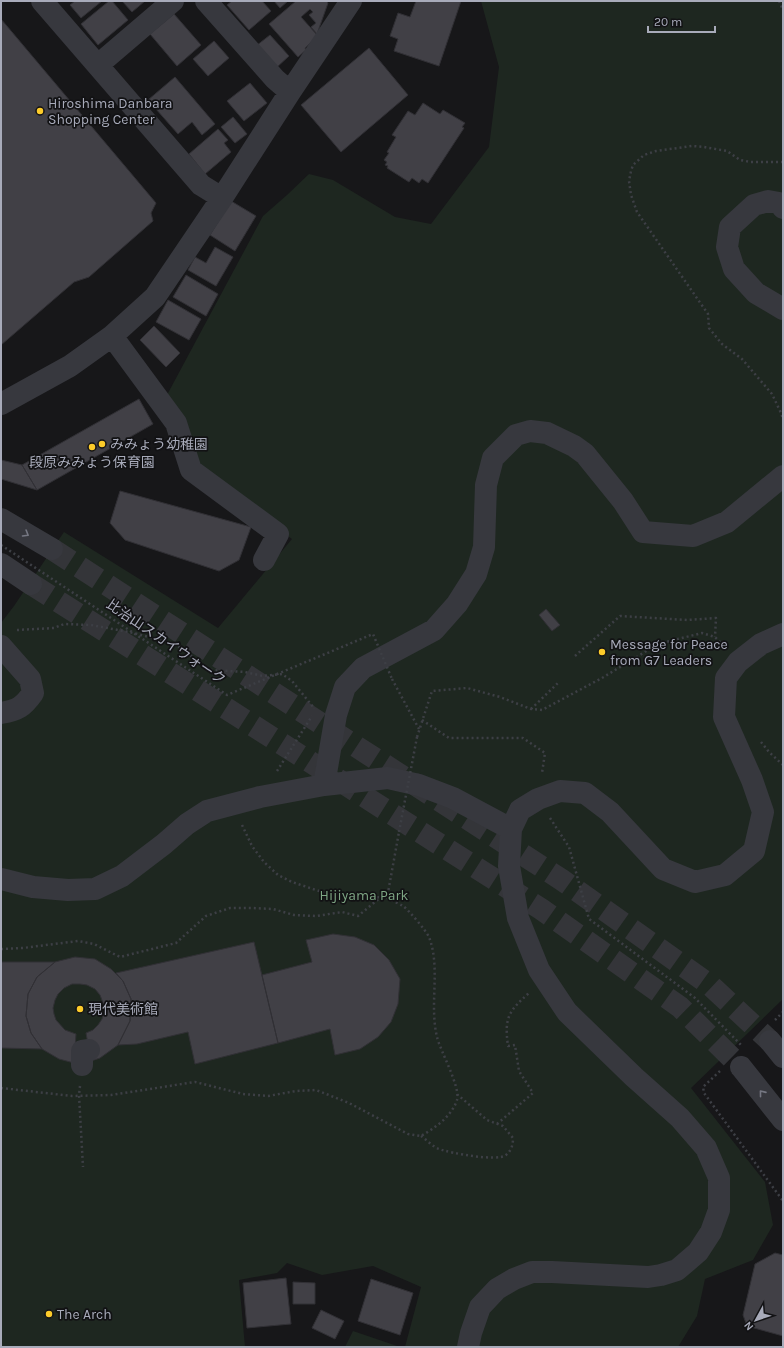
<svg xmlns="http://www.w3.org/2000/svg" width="784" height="1348" viewBox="0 0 784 1348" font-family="Karla,'Noto Sans JP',sans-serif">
<rect width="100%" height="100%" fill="#171719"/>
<path fill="#1e2720" d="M481,1H783V999L691,1088L765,1182L773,1225L753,1260L705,1279L697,1316L678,1347H405L421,1287L373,1266L322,1275L287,1263L277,1273L239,1280L245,1347H1V623L14,606L64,532L218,628L292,539L195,465L167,395L263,216L287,195L309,174L333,180L395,217L431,224L489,147L499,67Z
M353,1331L400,1347H345Z"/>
<path fill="#414046" stroke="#313035" d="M75,1H102L81,18L70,5Z
M109,1H112L128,20L98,45L81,24Z
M122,1H145L132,12Z
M232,1H262L271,11L249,30L227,5Z
M274,1H288L280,8Z
M296,1H326L328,3L317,34L311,27L316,23L309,15L313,12L310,9L301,17L318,36L305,48L306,50L298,57L269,24Z
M416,1H461L439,66L394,51L398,39L390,36L398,13L410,17Z
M174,14L201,45L177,66L150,34Z
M1,19L156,203L151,213L153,221L89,277L74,282L1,345Z
M270,35L289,56L276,68L256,46Z
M214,41L229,58L208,76L193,59Z
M369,48L408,95L341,152L301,105Z
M175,77L215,124L202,135L192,122L178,134L148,100Z
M250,83L267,103L244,121L227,101Z
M423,103L440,114L443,110L465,123L462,127L464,128L428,183L422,179L419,183L412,178L409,182L387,168L388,166L385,165L387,162L384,160L389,153L387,152L396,137L392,135L408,111L415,115Z
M233,117L247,134L235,143L221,127Z
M218,129L228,140L224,143L231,152L205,174L189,154Z
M231,201L256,216L235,251L210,235Z
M215,247L233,257L216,286L188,270L195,257L206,263Z
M186,275L218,294L206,316L173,297Z
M168,300L201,319L189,340L156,322Z
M154,326L180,353L166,367L140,340Z
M139,399L153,424L37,490L22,465Z
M1,460L22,465L37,490L1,479Z
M120,491L251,527L239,560L219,571L125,540L110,523Z
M546,609L560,625L552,631L539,615Z
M333,934L355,937L374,945L389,960L400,979L398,1004L391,1022L378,1037L360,1049L335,1055L330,1029L278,1043L262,975L312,962L306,940Z
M254,942L278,1043L195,1064L188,1032L137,1044L118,1045L130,1021L131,999L123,981L116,973Z
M75,957L95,959L111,969L123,981L131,999L130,1021L118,1045L100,1058L91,1061L86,1033L93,1030L98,1025L102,1019L104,1011L103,1003L100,995L95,989L87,985L80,984H72L64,988L58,994L55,1000L53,1008L54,1014L56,1020L65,1030L76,1034L74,1063L59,1059L42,1049L31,1033L26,1016L28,994L37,977L55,962Z
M1,962H55L37,977L28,994L26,1016L31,1033L42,1049L1,1048Z
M775,1253L783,1255V1336L747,1326L743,1315L755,1264Z
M286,1278L291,1324L247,1328L243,1283Z
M371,1279L413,1293L400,1335L358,1321Z
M293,1282L315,1283V1304H293Z
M321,1310L344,1321L335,1339L312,1328Z"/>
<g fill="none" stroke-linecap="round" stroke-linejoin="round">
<path stroke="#343539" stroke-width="22" stroke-dasharray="22 11" stroke-linecap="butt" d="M52,549L562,880L710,985L770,1041
M31,584L541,909L680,1007L741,1067"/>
<path stroke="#3d3f45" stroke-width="2.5" stroke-dasharray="2 3" stroke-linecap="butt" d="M779,1L783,10
M783,162H751L740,160L727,151L704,147L692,146L656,151L644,155L633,165L631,171L629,181L631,195L637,212L708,314L709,328L722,344L742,359L772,394L781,413L783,419
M17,630L54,628L64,624L91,625L129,632L169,642L183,649L202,665L211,670L245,672L263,676L282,674L292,681L314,708V709
M575,656L620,616L687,620L716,618L715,637
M392,679L419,729
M531,709L558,683
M422,720L449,738H523L545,753L542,773
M417,737L432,691L467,688L500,697L531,709L542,710L602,678L658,644L702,633L715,637L724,646
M761,742L769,752L783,765
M277,771L312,716
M550,818L569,847L589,919L695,998L741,1045
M242,825L252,846L264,862L278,875L292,882L325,893L387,898
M1,949L23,948L78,941L94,944L120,957L176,943L206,916L230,908H253L273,909L294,915L316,916L342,912L358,916L381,897
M775,1020L783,1012
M720,1071L703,1087L704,1093L783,1201
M80,1086L79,1095L83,1167
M1,1088L72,1096L111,1095L195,1082L243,1094L268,1096L296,1091L316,1090L349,1103L408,1134L421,1136C435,1128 452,1116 457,1100C461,1088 440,1050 437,1037C429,1004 441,968 429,937C427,932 408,909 403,906C398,903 392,901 387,898L399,832
M497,1124L533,1093L519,1071L515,1045L508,1046C504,1017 509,1011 529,993
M421,1136C427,1140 433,1147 439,1149C450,1153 498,1162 506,1155C512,1150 513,1144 513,1138L503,1126L487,1120L458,1095"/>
<path stroke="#37383e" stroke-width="22" d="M42,1L201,185L222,198
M206,1L275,79L290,92
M98,65L173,1
M783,208L779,203L768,201L754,205L730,227L727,247L734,269L756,293L783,309
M112,336L176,423L191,470L278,534L264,560
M1,404L70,366L112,336L155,297L222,198L290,92L351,1
M1,519L52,549
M1,564L31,584
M1,646L30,679L33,693C23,707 18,710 1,713
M324,785L336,715L345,687L363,668L434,630L457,604L476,574L484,547L486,485L493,458L516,435L530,431L547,433L574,446L585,454L623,501L643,532L693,536L727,522L783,476
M1,879L33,887L68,890L95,889L122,876L164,844L187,824L207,811L260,797L324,785L388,778L419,785L453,798L511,829
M770,1041L783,1057
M82,1065V1051L89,1050
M741,1067L783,1120
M468,1347L471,1333L480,1307L497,1289L514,1279L532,1272H552L648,1277L661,1275L677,1270L698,1252L711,1232L719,1210V1178L706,1148L680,1118L634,1077L567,1012L539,970L518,918L509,866L511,829L520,810L538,799L560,791L585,793L610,812L663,869L695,882L725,875L754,851L763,812L752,780L724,717L726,678L738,662L761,644L783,634"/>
<path stroke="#3d3f45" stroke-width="2.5" stroke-dasharray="2 3" stroke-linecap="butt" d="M1,545L227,695L373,634L392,679
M399,832L417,737"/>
</g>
<defs><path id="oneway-chevron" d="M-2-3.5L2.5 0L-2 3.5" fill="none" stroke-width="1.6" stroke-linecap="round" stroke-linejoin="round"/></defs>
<g stroke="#757782">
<use href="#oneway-chevron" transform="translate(26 534) rotate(31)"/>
<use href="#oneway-chevron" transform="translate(762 1093) rotate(-129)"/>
</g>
<g fill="#fdcc2a" stroke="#121214" stroke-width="1.5">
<circle cx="40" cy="111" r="4"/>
<circle cx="102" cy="444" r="4"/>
<circle cx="92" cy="447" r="4"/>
<circle cx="602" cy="652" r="4"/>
<circle cx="80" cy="1009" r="4"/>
<circle cx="49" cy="1314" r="4"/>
</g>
<g text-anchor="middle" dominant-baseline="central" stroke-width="3.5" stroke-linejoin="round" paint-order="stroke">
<g font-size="14" fill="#a8abba" stroke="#121214" text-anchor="start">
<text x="48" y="103">Hiroshima Danbara<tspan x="48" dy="16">Shopping Center</tspan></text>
<text x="110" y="444">みみょう幼稚園</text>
<text x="92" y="462" text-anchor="middle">段原みみょう保育園</text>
<text x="610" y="644">Message for Peace<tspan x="610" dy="16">from G7 Leaders</tspan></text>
<text x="88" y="1009">現代美術館</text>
<text x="57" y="1314">The Arch</text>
</g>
<g font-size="14" fill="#a8abba" stroke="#121214">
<text transform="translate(166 642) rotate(34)">比治山スカイウォーク</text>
</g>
<g font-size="14" fill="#7ea684" stroke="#121214">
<text x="364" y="895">Hijiyama Park</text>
</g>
</g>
<rect width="784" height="1348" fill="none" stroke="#a8abba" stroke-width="4"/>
<g transform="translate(756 1320) rotate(230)" stroke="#121214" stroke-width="3" paint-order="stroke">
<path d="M0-3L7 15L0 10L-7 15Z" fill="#a8abba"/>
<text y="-6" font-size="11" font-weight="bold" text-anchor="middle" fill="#a8abba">N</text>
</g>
<path d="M648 26v6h67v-6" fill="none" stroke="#a8abba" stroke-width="2"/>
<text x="654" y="26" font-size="12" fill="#a8abba" stroke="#121214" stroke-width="3" paint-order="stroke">20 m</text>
</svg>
